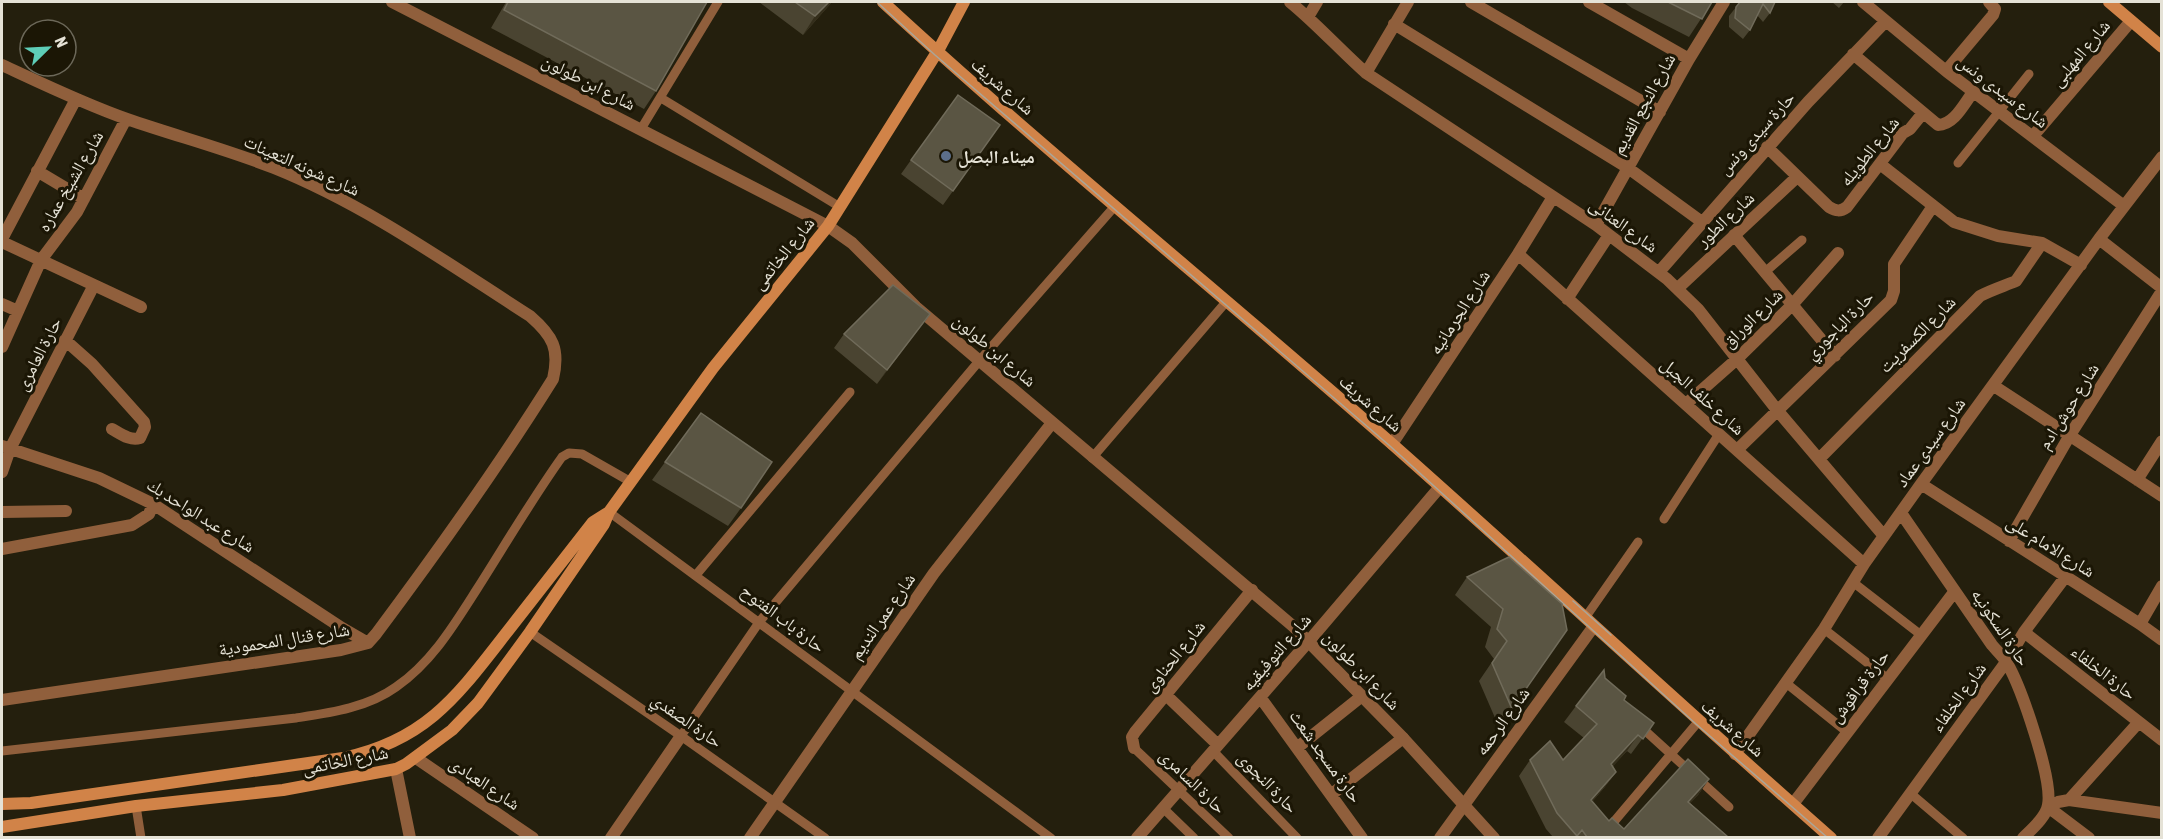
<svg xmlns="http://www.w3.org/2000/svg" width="2163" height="839" viewBox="0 0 2163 839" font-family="'Asap Condensed','Noto Naskh Arabic',sans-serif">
<rect width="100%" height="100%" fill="#241f0d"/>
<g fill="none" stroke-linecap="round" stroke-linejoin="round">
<path stroke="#905f3c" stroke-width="9" d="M661,98L840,207
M641,129L718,2
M1958,163L2029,74
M1765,272L1802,240
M1092,458L1226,302
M609,512L1051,838
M1664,519L1719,434
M696,575L850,392
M1854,583L1921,635
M1585,618L1638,542
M1824,629L1888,679
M530,632L681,736L825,838
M1786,683L1847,732
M1640,726L1729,807
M681,736L760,621L980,360L1115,206
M1134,748L1229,838
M2,751L296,718C329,713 367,708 396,687C432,662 454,625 477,589C505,545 532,499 562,457L569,453L582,454L631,482
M1213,751L1297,838
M1910,793L1963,838
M136,806L141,838
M1163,808L1194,838
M1612,824L1698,722"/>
<path stroke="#905f3c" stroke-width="12" d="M1290,2C1317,24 1340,50 1366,73L1596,225L1667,279L1698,309L1777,410L1884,536
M1471,2L1660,112
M1589,2L1689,59
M1863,2L1946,71L2124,206
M1308,17L1317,2
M1394,24L1628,168L1702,222
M1853,54L1938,125C1954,125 1964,104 1973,92
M2,65C43,84 84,104 127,119C176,136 226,149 274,168C366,205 447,263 530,316C553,336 560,349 553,379C498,467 438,551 376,634L368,643L341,650L2,700
M1946,71L1993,15L1995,9L1989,2
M1366,73L1408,2
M2033,136L2131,21
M1767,147L1829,207C1836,211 1840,212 1847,207L1903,133L1910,129L1923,113
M1880,164L1954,222L1998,236L2042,243L2081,265
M37,171L84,199
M1596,225L1689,59L1724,2
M1734,235L1835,356
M2,239L76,99
M2099,239L2162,288
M2,242L141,307
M1518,254L1864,564
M1659,272L1808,102L1885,22
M1678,288L1797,177
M1567,299L1609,235
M2,304L18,311
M65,340L92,364L144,422L145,427L140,438C130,441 121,434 112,429
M2,347L41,260L77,212L126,119
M1994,386L2162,496
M1686,404L1737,359L1792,305L1838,253
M1392,444L1518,254L1553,197
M2,446L99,478L153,504L342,628L368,643
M1737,450L1891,300L1894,291V264L1933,206
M1819,459L1980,296C1991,290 2004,286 2016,281L2042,243
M2,472L10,449L94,285
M2137,480L2162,441
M1921,484L2140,624L2162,640
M2,512L66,511
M1901,513L1992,645C1997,651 2003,656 2007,663C2021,687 2053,779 2048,805C2046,817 2032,829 2023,838
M2009,541L2070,435L2162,291
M2,549L132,525L149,514L153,504
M2140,624L2162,586
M2024,632L2162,740
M1166,695L1218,745
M1260,697L1362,838
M1298,747L1362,696
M1134,748L1132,737L1135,732L1252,590
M1735,754L1824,629L1864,564L1921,484L2099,239L2162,157
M416,758L533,838
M396,769L410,838
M1332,794L1403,738
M2069,800L2139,722
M1793,804L1955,591
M611,838L681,736
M750,838L934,573L1052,423
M1137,838L1309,641L1439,488
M1440,838L1594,626
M1878,838L2006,662L2024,632L2066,576
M2089,838L2048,807L2058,802L2069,800L2162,813"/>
<path stroke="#905f3c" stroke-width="12" d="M392,2L828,226L852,243L916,307L1294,627L1403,738L1494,838"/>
<path stroke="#d18348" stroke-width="12" d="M883,2C1048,154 1223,295 1391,443C1539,574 1683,708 1831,838
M2109,2L2162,47
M2,804L31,803L343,758C429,740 460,692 511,627C538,592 566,557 593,522L609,512
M2,827L136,806L283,790L396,769L406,764L452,730L478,703L530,632L604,524L609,512L713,368L828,226L939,49L964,2"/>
<path stroke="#aaa699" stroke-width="1.5" d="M877,2L935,55L1390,446L1696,724L1828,838
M1573,601L1611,635"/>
</g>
<path fill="#4a4431" d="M506,2H707L656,91L644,109L491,28Z
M759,2H832L803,35Z
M1624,2H1712L1689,37L1632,8Z
M1740,2H1775L1770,13L1763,22L1757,15L1750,30L1743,39L1729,27V16Z
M1832,2H1844L1839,8Z
M1000,125L943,205L901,174L911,160Z
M930,314L877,384L834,348L844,334Z
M701,413L741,508L728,526L652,480Z
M1467,577L1567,630L1499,727L1479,681L1494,659L1485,647L1491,627L1455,595Z
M1605,678L1624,700L1654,723L1631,754L1627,751L1613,766L1616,772L1604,788L1592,802L1609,821L1624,829L1709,779L1698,795L1690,803L1728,837H1553L1546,829L1519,776L1530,760H1563L1584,738L1564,722L1576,706Z"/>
<path fill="#342e1b" d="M829,2H832L803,35L815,16Z
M930,314L920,328L877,384L887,370Z
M1638,735L1627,751L1600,780L1611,764Z
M1616,772L1604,788L1580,816L1591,800Z
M1709,779L1698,795L1677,818L1688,802Z"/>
<path fill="#5a5543" stroke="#706b5a" stroke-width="1.5" d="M508,2H707L656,91L504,10Z
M795,2H829L815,16Z
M1668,2H1712L1702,19Z
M1740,2H1775L1770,13L1763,4L1750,30L1735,18L1736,7Z
M958,95L1000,125L953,191L911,160Z
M893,285L930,314L887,370L844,334Z
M701,413L772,462L741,508L665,462Z
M1509,557L1562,604L1567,630L1512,709L1492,663L1507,641L1497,629L1503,609L1467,577Z
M1604,670L1605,678L1626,696L1624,700L1654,723L1643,739L1638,735L1611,764L1616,772L1591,800L1609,821L1612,818L1624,829L1688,759L1709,779L1688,802L1728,837H1587L1582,830L1577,836L1557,813L1530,760L1550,741L1563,760L1597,724L1576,706Z"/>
<circle fill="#5c6f8a" stroke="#1b1605" stroke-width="2" cx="946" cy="156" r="6"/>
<g text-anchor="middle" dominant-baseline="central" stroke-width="6" stroke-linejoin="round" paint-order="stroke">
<g font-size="18" fill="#e5e2d6" stroke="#1b1605">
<text transform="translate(2080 53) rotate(-50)">شارع المهلبى</text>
<text transform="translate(589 82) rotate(27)">شارع ابن طولون</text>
<text transform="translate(1003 86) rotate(41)">شارع شريف</text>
<text transform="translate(2003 91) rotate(37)">شارع سيدى ونس</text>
<text transform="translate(1643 104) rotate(-61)">شارع النجع القديم</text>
<text transform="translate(1756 133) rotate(-48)">حارة سيدى ونس</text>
<text transform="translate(1869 151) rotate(-51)">شارع الطويله</text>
<text transform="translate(302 165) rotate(24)">شارع شونه التعينات</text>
<text transform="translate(70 181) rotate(-60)">شارع الشيخ عماره</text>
<text transform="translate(1725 219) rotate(-43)">شارع الطور</text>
<text transform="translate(1624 225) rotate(36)">شارع العنانى</text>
<text transform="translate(783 253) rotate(-51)">شارع الخاتمى</text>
<text transform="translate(1459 312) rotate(-57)">شارع الجرمانيه</text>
<text transform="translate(1752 318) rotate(-44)">شارع الوراق</text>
<text transform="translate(1839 325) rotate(-45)">حارة الباجوري</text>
<text transform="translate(1917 334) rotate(-45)">شارع الكسفريت</text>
<text transform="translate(995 350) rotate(40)">شارع ابن طولون</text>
<text transform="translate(38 354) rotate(-63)">حارة العامرى</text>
<text transform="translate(1703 396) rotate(42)">شارع خلف الجبل</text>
<text transform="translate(1371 403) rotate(41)">شارع شريف</text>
<text transform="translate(2068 406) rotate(-58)">شارع حوش ادم</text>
<text transform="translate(1930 442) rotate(-54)">شارع سيدى عماد</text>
<text transform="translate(201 515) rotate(32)">شارع عبد الواحد بك</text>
<text transform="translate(2051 546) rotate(32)">شارع الامام على</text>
<text transform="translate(882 616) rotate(-55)">شارع عمر النديم</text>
<text transform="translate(783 618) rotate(37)">حارة باب الفتوح</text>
<text transform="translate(2001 627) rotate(56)">حارة السكونيه</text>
<text transform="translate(284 639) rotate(-9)">شارع قنال المحمودية</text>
<text transform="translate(1276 652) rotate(-49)">شارع التوفيقيه</text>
<text transform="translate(1174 656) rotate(-51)">شارع الحناوى</text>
<text transform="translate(1362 670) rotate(46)">شارع ابن طولون</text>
<text transform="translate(2104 672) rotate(38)">حارة الخلفاء</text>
<text transform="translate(1859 686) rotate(-53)">حارة قراقوش</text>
<text transform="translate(1958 697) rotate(-54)">شارع الخلفاء</text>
<text transform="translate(687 720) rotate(35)">حارة الصفدي</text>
<text transform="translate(1502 721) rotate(-54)">شارع الرحمه</text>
<text transform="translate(1733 728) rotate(41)">شارع شريف</text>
<text transform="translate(1326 756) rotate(54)">حارة مسجد شعث</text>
<text transform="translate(345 760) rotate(-11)">شارع الخاتمى</text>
<text transform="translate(1193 781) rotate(44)">حارة السامرى</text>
<text transform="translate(1268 782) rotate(46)">حارة النجوى</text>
<text transform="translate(485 783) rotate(34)">شارع العبادى</text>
</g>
<g font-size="18" font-weight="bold" fill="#e5e2d6" stroke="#1b1605" text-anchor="start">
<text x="958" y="156">ميناء البصل</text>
</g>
</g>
<rect width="2163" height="839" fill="none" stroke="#e5e2d6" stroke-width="6"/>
<g transform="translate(48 48) rotate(66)"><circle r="28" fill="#1b1605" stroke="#6c6859" stroke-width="1.5"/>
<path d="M0-4.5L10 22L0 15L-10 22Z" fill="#5eceb8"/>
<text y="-9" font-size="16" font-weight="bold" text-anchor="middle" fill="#e5e2d6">N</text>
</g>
</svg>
